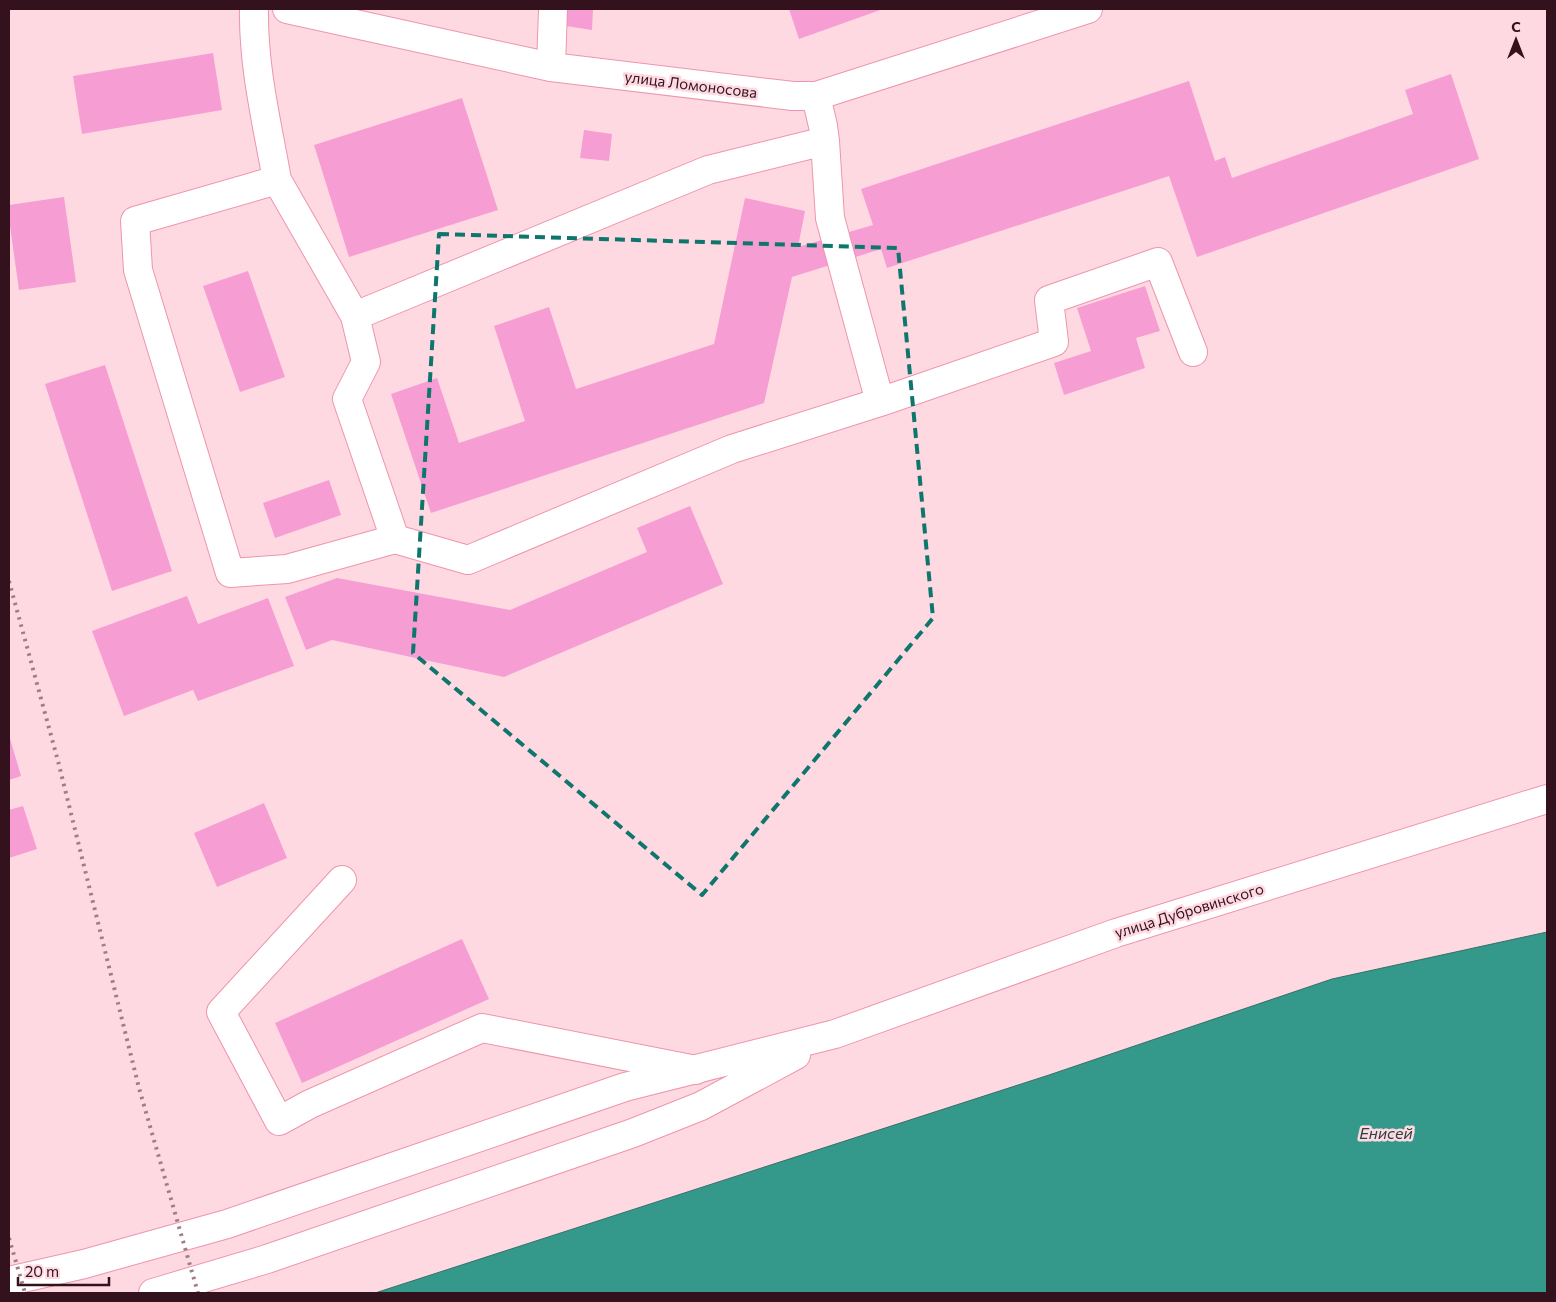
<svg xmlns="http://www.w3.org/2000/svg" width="1556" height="1302" viewBox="0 0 1556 1302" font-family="Commissioner,sans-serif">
<rect width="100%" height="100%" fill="#ffd9e2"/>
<path fill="#34998b" stroke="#34706a" d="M1547,932V1293H375L1049,1075L1332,979Z"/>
<path fill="#f69dd4" d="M567,9H593L592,30L566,26Z
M789,9H883L799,39Z
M213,53L222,110L82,134L73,76Z
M1451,74L1479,159L1197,257L1169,176L887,268L881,249L792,277L764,403L431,513L391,394L437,378L459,443L525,421L494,326L549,307L576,389L714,344L745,198L805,211L798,247L873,225L861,189L1189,81L1215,161L1225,157L1232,178L1413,114L1405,90Z
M462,98L498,210L349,257L314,145Z
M584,130L612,134L609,161L580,158Z
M64,197L76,282L19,290L9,219V205Z
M248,271L285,377L240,392L203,286Z
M1145,286L1160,331L1136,338L1145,368L1064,395L1054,363L1091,351L1077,308Z
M105,365L172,571L112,591L45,384Z
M329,480L341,515L275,538L263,503Z
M690,506L723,584L504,677L332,640L306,650L285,597L337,578L510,610L647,552L637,528Z
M187,596L198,624L268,598L294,666L198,701L193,690L124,716L92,631Z
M9,735L21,776L9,780Z
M264,803L287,858L217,887L194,833Z
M23,806L37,849L9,858V810Z
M462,939L489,999L302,1083L275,1023Z"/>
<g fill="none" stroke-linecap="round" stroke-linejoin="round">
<g stroke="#ed95ad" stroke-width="30">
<path id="minor" d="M254,9C253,67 267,123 277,180
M287,9L551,67L793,96H816L1088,9
M551,67L553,9
M355,316L708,170L825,141
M880,402L1054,342L1049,300L1158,262L1193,352
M395,539L347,399L366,362L355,316L277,180L135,221L138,270L230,573L287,569L395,539L468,560L732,449L880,402L830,218L825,141L823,126L816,96
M342,880L221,1012L279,1121L310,1104L482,1028L696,1070"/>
</g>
<g stroke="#ed95ad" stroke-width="30">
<path id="major" d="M9,1281L84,1264L227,1224L625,1087L835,1034L1116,933L1547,799
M153,1293L267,1259L633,1133L701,1106L796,1055"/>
</g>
<use href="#minor" stroke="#fff" stroke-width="28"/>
<use href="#major" stroke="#fff" stroke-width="28"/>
<path stroke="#a07c86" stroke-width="4" stroke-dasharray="2.5 5" stroke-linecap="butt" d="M9,581L58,761L139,1088L198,1293
M9,1238L25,1293"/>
</g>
<path fill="none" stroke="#0f766e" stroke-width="4" stroke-dasharray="10 6" stroke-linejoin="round" d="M439,234L898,248L933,618L702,895L413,653Z"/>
<g text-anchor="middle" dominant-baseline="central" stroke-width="5" stroke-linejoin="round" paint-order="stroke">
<g font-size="15" fill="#33121d" stroke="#ffd9e2">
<text transform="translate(691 84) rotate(7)">улица Ломоносова</text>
<text transform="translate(1189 910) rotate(-17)">улица Дубровинского</text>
</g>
<g font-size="16" font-style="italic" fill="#26443f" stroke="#ffd9e2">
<text x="1386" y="1132">Енисей</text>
</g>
</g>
<rect width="1556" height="1302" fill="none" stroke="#33121d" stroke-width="20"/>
<g transform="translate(1516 40)" stroke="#ffd9e2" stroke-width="4" paint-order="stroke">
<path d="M0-4L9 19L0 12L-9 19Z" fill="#33121d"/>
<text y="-8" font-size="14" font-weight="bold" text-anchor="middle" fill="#33121d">С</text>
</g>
<path d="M18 1277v8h91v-8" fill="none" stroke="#33121d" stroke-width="2.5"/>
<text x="25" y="1277" font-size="15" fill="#33121d" stroke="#ffd9e2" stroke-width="4" paint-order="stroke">20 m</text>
</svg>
